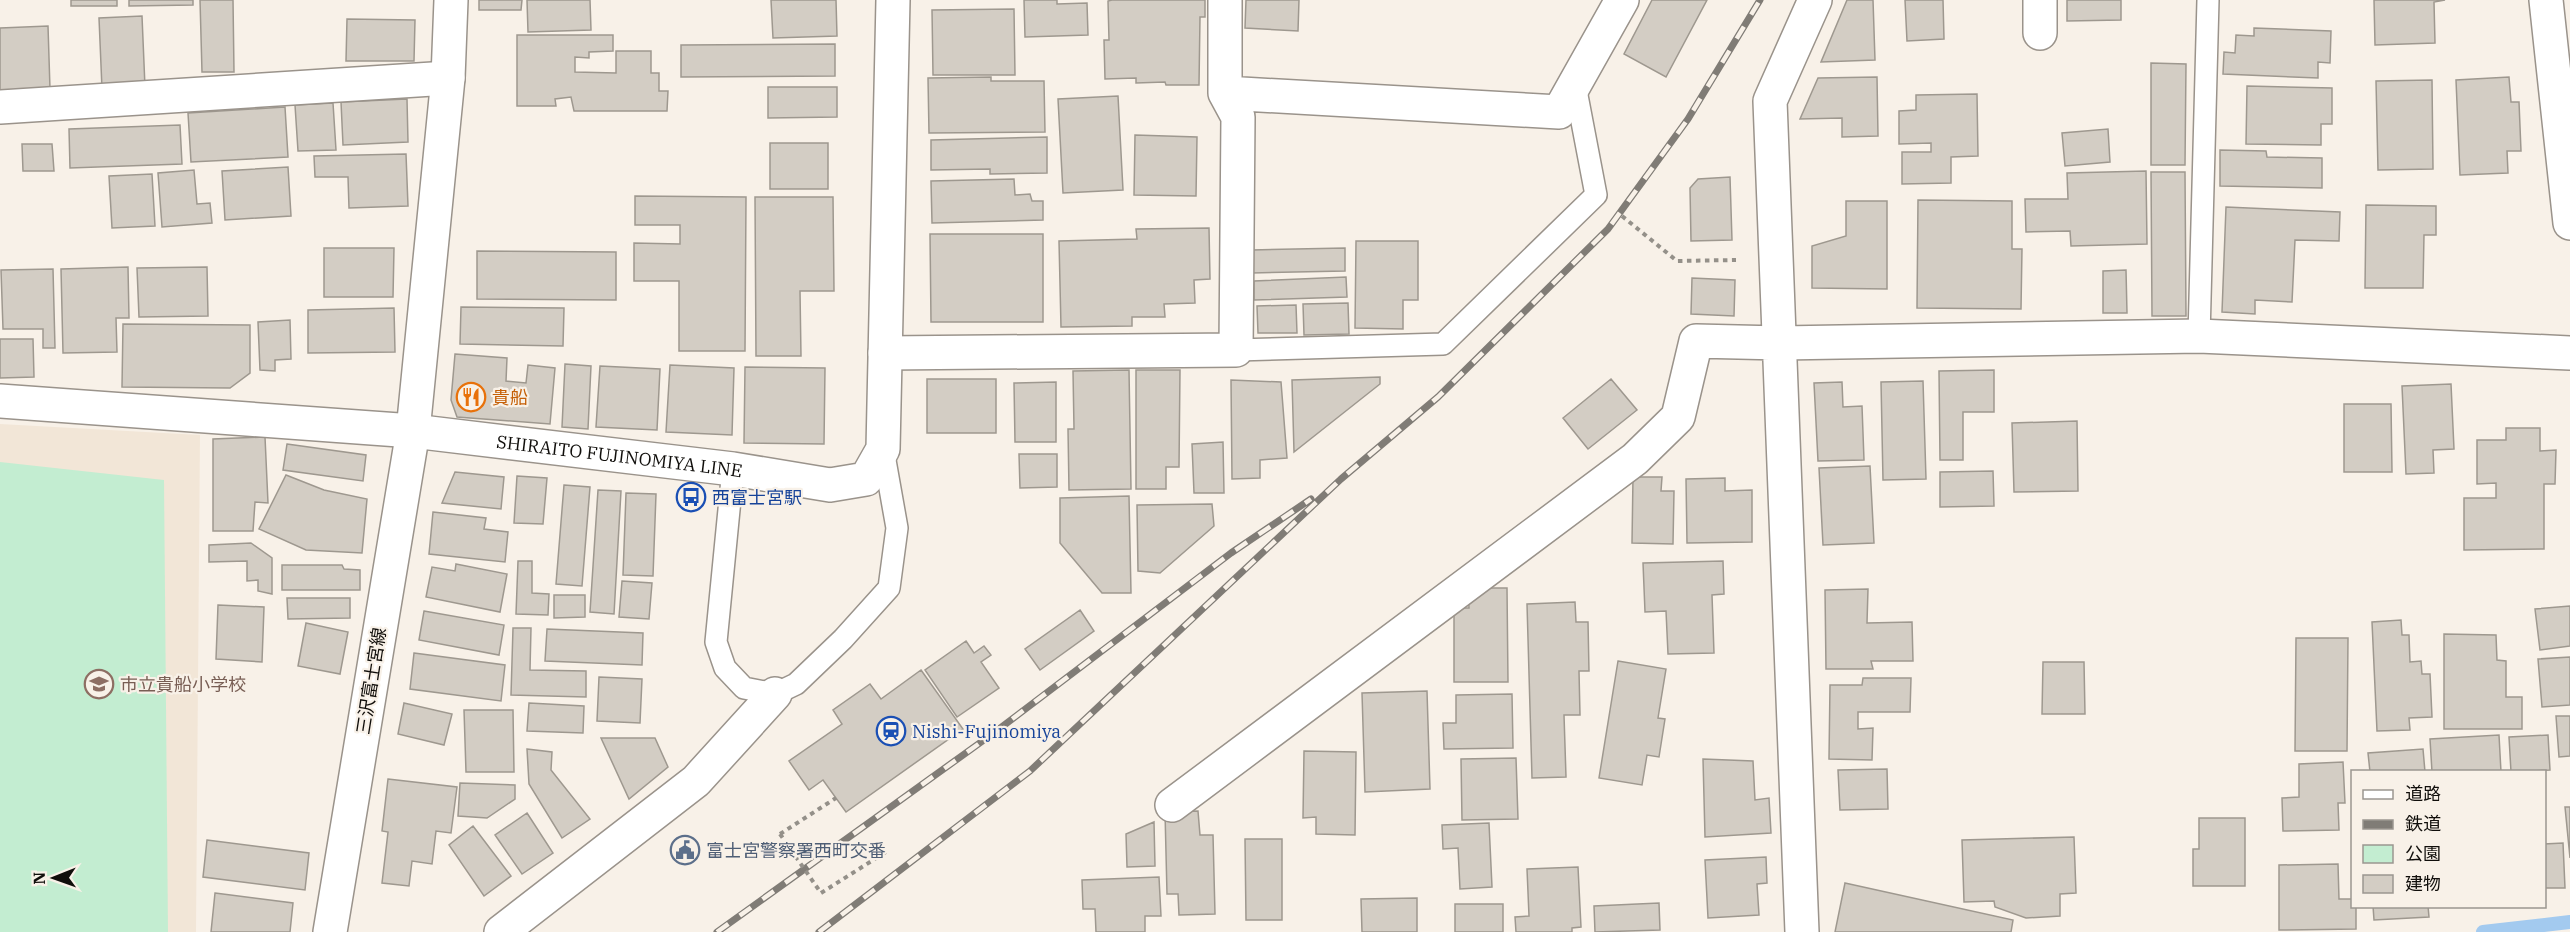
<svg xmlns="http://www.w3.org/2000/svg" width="2570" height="932" viewBox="0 0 2570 932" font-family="'IBM Plex Serif','Noto Sans JP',serif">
<rect width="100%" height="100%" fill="#f8f1e8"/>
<path fill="#f2e6d7" d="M0,424L200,435L196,932H0Z"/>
<path fill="#c3edd1" d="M0,462L164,480L168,932H0Z"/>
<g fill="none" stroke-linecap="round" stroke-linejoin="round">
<path stroke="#a3caef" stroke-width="14" d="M2483,932L2570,922"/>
</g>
<path fill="#d3cdc4" stroke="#9e988f" stroke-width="1.5" d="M71,0H117V6H71Z
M129,0H193V5L129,6Z
M200,0H233L234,72H202Z
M479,0H522L521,10H479Z
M527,0H590L591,30L528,32Z
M771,0H836L837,36L773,38Z
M1024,0H1057V4L1087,3L1088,35L1025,37Z
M1112,0H1205V17H1200L1199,85H1166L1165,82L1136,83V78L1105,79L1104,40H1109L1108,1Z
M1246,0H1299L1298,31L1245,28Z
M1652,0H1707L1666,77L1624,54Z
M1847,0H1873L1875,60L1821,62Z
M1905,0H1943L1944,39L1907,41Z
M2067,0H2121V20L2067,21Z
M2374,0H2445L2434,2L2435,43L2375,45Z
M1014,9L1015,75H933L932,10Z
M142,16L145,87L102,89L99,18Z
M347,19L415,20L414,61H346Z
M48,26L50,89L0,91V28Z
M2254,28L2331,31L2330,63L2318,62V78L2223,74L2224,52L2235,53L2236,35L2254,36Z
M517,35H613V51L589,52V58L575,57V72L616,73V51H651V73H659V91H668L667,111H574L571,97L555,99L556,106H517Z
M835,44V76L681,77V45Z
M2151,63L2186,64L2185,165H2151Z
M991,77V81H1044L1045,132L929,133L928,78Z
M1877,77L1878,136L1842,137V118L1800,119L1818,78Z
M2509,77L2511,102H2519L2521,151H2507L2508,173L2460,175L2456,80Z
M2432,80L2433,169L2378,170L2376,81Z
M2247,86L2332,88V124H2321V145L2246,144Z
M768,87H837V117L768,118Z
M1977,94L1978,156L1951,157V183L1902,184V152H1931V143L1899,144V111L1916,110V95Z
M1118,96L1123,190L1063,193L1058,99Z
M407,99L408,142L343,145L341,102Z
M333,103L336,150L298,151L295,105Z
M285,107L288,157L191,162L188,113Z
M180,125L182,164L70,168L69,129Z
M2108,129L2110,162L2065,166L2062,133Z
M1135,135L1197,137L1196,196L1134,195Z
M1047,137V173L990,174V169L931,170V140Z
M770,143H828V189H770Z
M22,144H52L54,171H23Z
M2220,150L2266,151L2267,157L2322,158V188L2220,186Z
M406,154L408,206L349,208L348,177H315L314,156Z
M288,167L291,216L225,220L222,171Z
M194,170L197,204L210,203L212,223L162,227L158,173Z
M2146,171L2147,244L2071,246L2070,231L2026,232L2025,199H2068L2067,173Z
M2151,172H2185L2186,316H2152Z
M152,174L155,226L112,228L109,176Z
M1730,177L1732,240L1691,241L1690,188L1698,179Z
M1014,179L1015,195L1030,194L1032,201H1043V220L932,223L931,181Z
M635,196L746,197L745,351H679V281H634V243L680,244V225H635Z
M755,197H833L834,291H800L801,356H756Z
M1918,200L2012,201V249H2022L2021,309L1917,308Z
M1846,201H1887V289L1812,288V246L1846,236Z
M2366,205L2436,206V235H2424L2423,288H2365Z
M2226,207L2340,212L2339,241L2295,240L2292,302L2255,300V314L2222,312Z
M1209,228L1210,279L1194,280L1195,303L1164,304L1165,317H1132V326L1061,327L1059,241L1137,239L1136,229Z
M930,234H1043V322H931Z
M1356,241H1418V300H1403V329L1355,328Z
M324,248H394L393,297H324Z
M1345,248V271L1252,273V250Z
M477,251L616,252V300L477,299Z
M128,267L129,318H116L117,352L63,353L61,269Z
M207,267L208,316L139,317L137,268Z
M53,269L55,348H43V329H3L1,270Z
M2126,270L2127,313H2103V271Z
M1346,277L1347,297L1254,300V281Z
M1692,278L1735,280L1734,316L1691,314Z
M1348,303L1349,334L1304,335L1303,304Z
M1296,305L1297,333H1258L1257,306Z
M461,307L564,308L563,346L460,344Z
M394,308L395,352L308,353V310Z
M290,320L291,359L275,360V371L260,370L258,322Z
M123,324L250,325V373L230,388L122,387Z
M0,339H33L34,377L0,378Z
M455,354L507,358L506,381L526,383L528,365L555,368L550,424L457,417L451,400Z
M565,364L591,366L588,429L562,427Z
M670,365L734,368L732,435L666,432Z
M600,366L660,369L657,430L596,427Z
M745,367L825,368L824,444L744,443Z
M1129,370L1131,489L1069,490L1068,429H1074L1073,371Z
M1136,370H1180L1179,467H1166V489H1136Z
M1994,370V412H1963V460H1940L1939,371Z
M1380,377V384L1294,452L1292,380Z
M927,379H996V433H927Z
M1611,379L1637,410L1588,449L1563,418Z
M1231,380L1281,382L1287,458L1260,460V478L1232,479Z
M1923,381L1926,479L1883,480L1881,382Z
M1056,382V442H1015L1014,383Z
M1842,382L1843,407L1862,406L1864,460L1818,461L1814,383Z
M2451,384L2454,449L2433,450L2434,473L2406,474L2402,386Z
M2344,404H2391L2392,472H2344Z
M2077,421L2078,491L2014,492L2012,423Z
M2506,428H2540V451L2556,450L2555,484H2544V549L2464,550V498H2496V483L2477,484V440H2506Z
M265,437L268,503L255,502L253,531H213V439Z
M1223,442L1224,493H1194L1192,444Z
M287,444L366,455L363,481L283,470Z
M1019,454H1057V487L1020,488Z
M1870,466L1874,543L1823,545L1819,468Z
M1993,471L1994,506L1940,507V472Z
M455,472L504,477L501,509L442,503Z
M286,475L324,490L367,499L362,553L306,550L259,529Z
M517,476L547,478L543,524L514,523Z
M1633,477H1662L1661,491H1674L1673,544L1632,543Z
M1725,478V491L1752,490V542L1687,543L1686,479Z
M564,485L590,487L582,586L556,584Z
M598,490L621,491L614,614L590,612Z
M626,493L656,494L653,576L623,575Z
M1129,496L1131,593H1102L1060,543V498Z
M1212,504L1214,526L1160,573L1138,571L1137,505Z
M433,512L486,518L484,529L508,532L505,562L429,554Z
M251,543L272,558V594L258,591V580L247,581V561L209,562V545Z
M518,561H532V593L549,594L548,615L516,614Z
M1723,561L1724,594L1712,595L1714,653L1668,654L1666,611L1645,612L1643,563Z
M456,564L507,574L500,612L426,597L432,567L455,571Z
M282,565H342L344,569L360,570V590H282Z
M622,581L652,583L649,619L619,617Z
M1468,588H1507L1508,682H1454V608H1469Z
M1868,589L1867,623L1912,622L1913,661H1871L1873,669H1826L1825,590Z
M554,595H585V617L554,618Z
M287,598H350V618L288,619Z
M1575,602L1576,622H1588L1589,671H1579L1580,715H1564L1566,777L1532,778L1527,604Z
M218,605L264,607L262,662L216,659Z
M2570,606V646L2540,650L2535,609Z
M1080,610L1094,631L1040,670L1025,649Z
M424,611L504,625L499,655L419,640Z
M2401,620L2402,635H2409L2410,662L2421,661L2422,674H2430L2432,717L2409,718L2410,730L2377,731L2372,622Z
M306,623L348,632L340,674L298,666Z
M513,628H531L530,670L586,671V697L511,695Z
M547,629L643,633L642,665L545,661Z
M2444,634L2496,635L2497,660L2506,661V697H2522V729H2444Z
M2296,638H2348L2347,751H2295Z
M966,641L974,653L984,646L991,655L981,662L999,688L957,717L925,670Z
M414,653L505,665L501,701L410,689Z
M2570,657V705L2542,707L2538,659Z
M1618,661L1666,669L1658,718L1665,719L1659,757L1647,755L1642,785L1599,778Z
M2043,662H2084L2085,714H2042Z
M921,670L963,729L846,812L823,780L809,790L789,761L842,724L833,710L870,684L881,699Z
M599,677L642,679L640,723L597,721Z
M1863,678H1911L1910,712H1858V729L1873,728L1872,760L1829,759L1830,685H1862Z
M1427,691L1430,789L1365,792L1362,693Z
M1512,694L1513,748L1444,749L1443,723H1456V695Z
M404,703L452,714L444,745L398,734Z
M529,703L584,706L583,733L527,731Z
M464,710H513L514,772H466Z
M2556,716H2570V756L2559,757Z
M2499,735L2501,772H2432L2430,739Z
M2548,735L2550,770L2511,772L2509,737Z
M601,738H655L668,767L629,799Z
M527,749L552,752L551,770L590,819L562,838L529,784Z
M2423,749L2425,772H2370L2368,753Z
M1304,751L1356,752L1355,835L1316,834V817L1303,818Z
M1516,758L1518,819L1462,820L1461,759Z
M1703,759L1753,761L1755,800L1769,798L1771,833L1705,837Z
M2343,762L2345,803H2338L2339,830L2283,831L2282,798L2299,797V764Z
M1887,769L1888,809L1840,810L1838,770Z
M388,779L457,787L451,833L436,831L432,864L412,861L409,886L382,883L388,832L382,831Z
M460,783L515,785V799L487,818L458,816Z
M2565,807H2570V858Z
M1198,811L1200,835H1213L1215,914L1179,915L1178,894H1167L1165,812Z
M527,813L553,853L522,874L495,835Z
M2199,818H2245V886H2193V849H2199Z
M1154,822L1155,866L1127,867L1126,834Z
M1489,823L1492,887L1460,889L1458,848L1443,849L1442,825Z
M473,826L511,876L484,896L449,845Z
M2074,837L2076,893L2060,894V916L2026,918L1995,907L1994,901L1964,902L1962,840Z
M1245,839H1282V920H1246Z
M207,840L309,853L305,890L203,877Z
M2563,843L2565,888H2544V844Z
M1766,857L1767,883L1757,884L1759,915L1708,918L1705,860Z
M2338,864L2339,899H2352V906H2356V929L2279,930V865Z
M1578,867L1581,927L1572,928V932H1516L1515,917L1529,916L1527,869Z
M1159,877L1161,916H1145V932H1096L1095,909H1083L1082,880Z
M1845,883L2013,920L2011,932H1835Z
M215,893L293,903L290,932H211Z
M1417,898V932H1362L1361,899Z
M1659,903L1660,930L1595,932L1594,906Z
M1455,904H1503V932H1455Z
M2373,906H2428L2429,917L2374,920Z"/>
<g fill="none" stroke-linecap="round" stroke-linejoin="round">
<g stroke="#9a938b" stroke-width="24">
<path id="lane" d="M2199,336L2208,0
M1236,350L1443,344L1596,195L1575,85
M733,469L716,642L725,668L744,688L775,694L796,684L843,639L889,588L897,528L883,449"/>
</g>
<g stroke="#9a938b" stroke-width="36">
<path id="street" d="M2546,0L2570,223
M2040,33V0
M1225,93L1559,112L1622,0
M0,107L448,78
M885,353L1236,350L1238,117L1225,93V0
M1172,805L1635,459L1678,417L1696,341L1781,343L2199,336L2570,353
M501,932L696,781L775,694
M1802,932L1770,101L1815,0"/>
</g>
<g stroke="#9a938b" stroke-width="36">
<g id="secondary">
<path id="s1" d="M0,401L413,431L733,469L830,485L866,479L883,449L893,0"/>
<path d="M330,932L413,431L448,78L451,0"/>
</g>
</g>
<path stroke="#949089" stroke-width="4" stroke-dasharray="4.5 4.5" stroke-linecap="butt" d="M1622,216L1677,261L1736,260
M780,834L836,798
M821,893L889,850"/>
<use href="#lane" stroke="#fff" stroke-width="21"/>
<use href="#street" stroke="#fff" stroke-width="33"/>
<use href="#secondary" stroke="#fff" stroke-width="33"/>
<g stroke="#807c76" stroke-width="7">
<path id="rail" d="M717,932L995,732L1231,553L1311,499
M819,932L1030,771L1341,479L1438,397L1608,229L1688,119L1760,0"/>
</g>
<use href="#rail" stroke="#f8f1e8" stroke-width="4.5" stroke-dasharray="14" stroke-linecap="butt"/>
<path stroke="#949089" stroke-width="4" stroke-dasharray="4.5 4.5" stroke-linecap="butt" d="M780,834L821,893"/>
</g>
<defs>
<g id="restaurant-ring" transform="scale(1.5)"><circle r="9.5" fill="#f8f1e8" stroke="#e8710a" stroke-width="1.5"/><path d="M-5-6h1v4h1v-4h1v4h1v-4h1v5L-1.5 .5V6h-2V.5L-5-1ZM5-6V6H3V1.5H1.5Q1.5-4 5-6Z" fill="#e8710a"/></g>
<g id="bus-ring" transform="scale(1.5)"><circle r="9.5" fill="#f8f1e8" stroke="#1a4fb4" stroke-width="1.5"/><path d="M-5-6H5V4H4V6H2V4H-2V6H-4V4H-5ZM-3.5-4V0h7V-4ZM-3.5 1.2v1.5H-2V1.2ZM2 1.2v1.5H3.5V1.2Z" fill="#1a4fb4"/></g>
<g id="school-ring" transform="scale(1.5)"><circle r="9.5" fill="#f8f1e8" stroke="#8d6e63" stroke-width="1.5"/><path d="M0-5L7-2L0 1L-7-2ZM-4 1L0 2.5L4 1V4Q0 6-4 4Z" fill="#8d6e63"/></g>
<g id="station-ring" transform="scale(1.5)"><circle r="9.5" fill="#f8f1e8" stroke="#1a4fb4" stroke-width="1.5"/><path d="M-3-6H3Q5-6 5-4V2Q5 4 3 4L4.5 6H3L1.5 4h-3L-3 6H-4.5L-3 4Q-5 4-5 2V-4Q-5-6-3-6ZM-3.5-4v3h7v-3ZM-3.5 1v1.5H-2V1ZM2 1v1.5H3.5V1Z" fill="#1a4fb4"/></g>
<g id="civic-ring" transform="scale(1.5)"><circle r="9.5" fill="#f8f1e8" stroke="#5c6f8a" stroke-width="1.5"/><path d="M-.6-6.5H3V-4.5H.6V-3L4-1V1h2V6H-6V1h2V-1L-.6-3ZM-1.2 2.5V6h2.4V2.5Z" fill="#5c6f8a"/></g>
</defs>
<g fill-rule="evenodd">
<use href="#restaurant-ring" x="471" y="397"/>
<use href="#bus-ring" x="691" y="497"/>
<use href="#school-ring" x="99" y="684"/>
<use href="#station-ring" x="891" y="731"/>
<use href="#civic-ring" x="685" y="850"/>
</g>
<g text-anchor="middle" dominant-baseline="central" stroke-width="4.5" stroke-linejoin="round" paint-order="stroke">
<g font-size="18" fill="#c56008" stroke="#f8f1e8" text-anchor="start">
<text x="492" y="397">貴船</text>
</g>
<g font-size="18" fill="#100e0b" stroke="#f8f1e8">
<text stroke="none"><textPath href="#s1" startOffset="622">SHIRAITO FUJINOMIYA LINE</textPath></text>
<text transform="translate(371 681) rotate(-81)">三沢富士宮線</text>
</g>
<g font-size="18" fill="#164399" stroke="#f8f1e8" text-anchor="start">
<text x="712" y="497">西富士宮駅</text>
<text x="912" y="731">Nishi-Fujinomiya</text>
</g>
<g font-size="18" fill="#785e54" stroke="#f8f1e8" text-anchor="start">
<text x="120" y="684">市立貴船小学校</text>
</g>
<g font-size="18" fill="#4e5e75" stroke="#f8f1e8" text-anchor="start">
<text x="706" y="850">富士宮警察署西町交番</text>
</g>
</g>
<rect x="2351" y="770" width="195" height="138" fill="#f8f1e8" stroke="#9b9690" stroke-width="1.5"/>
<rect x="2363" y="790" width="30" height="9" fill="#ffffff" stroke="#9b9690" stroke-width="1.5"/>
<text x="2405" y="800" font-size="18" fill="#100e0b">道路</text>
<rect x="2363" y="820" width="30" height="9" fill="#807c76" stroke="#9b9690" stroke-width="1.5"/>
<text x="2405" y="830" font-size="18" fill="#100e0b">鉄道</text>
<rect x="2363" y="845" width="30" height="18" fill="#c3edd1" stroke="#9b9690" stroke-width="1.5"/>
<text x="2405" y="860" font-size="18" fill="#100e0b">公園</text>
<rect x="2363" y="875" width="30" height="18" fill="#d3cdc4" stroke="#9b9690" stroke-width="1.5"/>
<text x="2405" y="890" font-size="18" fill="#100e0b">建物</text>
<g transform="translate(54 878) rotate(269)" stroke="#f8f1e8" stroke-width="4.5" paint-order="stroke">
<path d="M0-4.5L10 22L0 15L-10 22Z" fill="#100e0b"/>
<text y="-9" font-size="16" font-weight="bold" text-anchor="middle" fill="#100e0b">N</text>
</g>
</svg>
